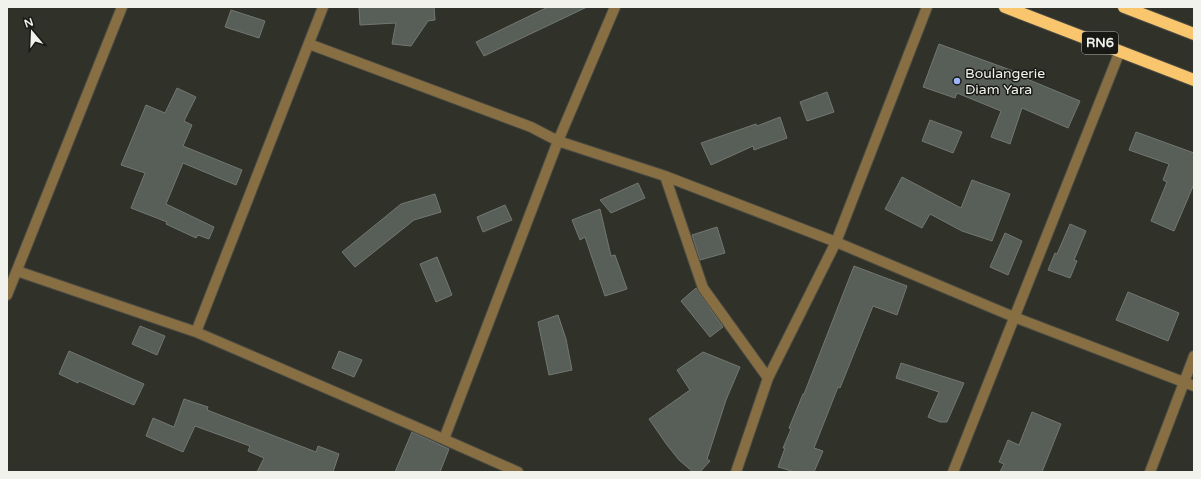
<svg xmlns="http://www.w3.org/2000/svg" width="1201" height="479" viewBox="0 0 1201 479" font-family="'Varela Round',sans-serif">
<rect width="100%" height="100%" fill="#303129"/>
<path fill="#585f58" stroke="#727871" d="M359,7H434L435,20L428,21L411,46L392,44L396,23L360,25Z
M548,7H587L484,56L476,42Z
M231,10L265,21L259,38L225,27Z
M939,44L1016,72L1015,74L1080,101L1068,128L1022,108L1010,144L991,137L1001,111L957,93L955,98L923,87Z
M177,88L196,97L184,121L192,125L183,146L242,170L236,185L183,163L166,204L214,227L209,239L198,235L196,238L166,224L167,222L131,208L145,173L121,165L146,105L165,113Z
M827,92L834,112L807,121L800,102Z
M780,117L787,138L754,150L753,146L711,165L701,143L756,124L757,126Z
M930,120L962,132L953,153L922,141Z
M1136,132L1194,153V184L1174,231L1151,221L1167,182L1163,180L1169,164L1129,150Z
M902,177L961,208L972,180L1010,194L992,241L962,231L930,214L922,228L885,209Z
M638,183L645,198L611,213L600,200Z
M435,194L441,212L414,220L355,267L342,252L401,204Z
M505,205L512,220L483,232L477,217Z
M600,209L611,256L615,255L627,289L605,296L585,237L580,240L572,220Z
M1070,224L1086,231L1074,260L1077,261L1070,278L1048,270L1055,253L1057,254Z
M717,227L725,253L700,260L692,235Z
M1005,233L1022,241L1008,275L990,267Z
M437,257L452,295L436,302L420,264Z
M854,266L907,286L897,315L873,306L840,388L838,387L814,448L823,451L814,472H795L778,467L785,448H783L791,429L789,428L803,394H804Z
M696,288L723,327L710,337L681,301Z
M1128,292L1179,313L1168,341L1116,320Z
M558,315L566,339L572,370L549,375L538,322Z
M140,326L165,336L157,355L132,344Z
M69,351L144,384L134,405L79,381L78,383L59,374Z
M339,351L362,360L354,377L332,368Z
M703,352L740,367L726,400L707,459L710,461L700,472H693L679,460L667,445L649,419L690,390L677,370Z
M901,363L964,383L947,422H940L928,417L939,392L896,378Z
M184,399L208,407L207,410L316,452L318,446L339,454L333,472H257L264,458L248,451L250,446L195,426L183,452L146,436L153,418L174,427Z
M1032,412L1061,424L1042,472H1000L1004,464L999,462L1008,440L1019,445Z
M412,432L449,449L440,472H395Z"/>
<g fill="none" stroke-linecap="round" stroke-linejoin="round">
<g stroke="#4b4c44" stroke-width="12">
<path id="street" d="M309,44L531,127L558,141L665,176L836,242L1014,317L1194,386
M665,176L703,288L768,378
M17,271L196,332L423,430L518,472
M7,295L122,7
M196,332L323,7
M444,439L558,141L615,7
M736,472L768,378L836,242L927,7
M953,472L1120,51
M1150,472L1194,356"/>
</g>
<g stroke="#4b4c44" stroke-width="14">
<path id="highway" d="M1005,7L1194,80
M1124,7L1194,34"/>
</g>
<use href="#street" stroke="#886e43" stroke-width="10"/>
<use href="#highway" stroke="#fac66d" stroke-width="12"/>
</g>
<circle fill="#9eb4fd" stroke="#181815" stroke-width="1.5" cx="957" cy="81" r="4"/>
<g text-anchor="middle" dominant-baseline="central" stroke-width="3" stroke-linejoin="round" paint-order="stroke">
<rect fill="#181815" stroke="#b1b1ac" stroke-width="1" x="1082" y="32" width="36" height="22" rx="3"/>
<g font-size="13" font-weight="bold" fill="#f2f2ed">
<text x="1100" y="43">RN6</text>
</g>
<g font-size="14" fill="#f2f2ed" stroke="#181815" text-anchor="start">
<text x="965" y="73">Boulangerie<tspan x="965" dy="16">Diam Yara</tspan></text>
</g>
</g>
<rect width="1201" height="479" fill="none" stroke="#f2f2ed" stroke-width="16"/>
<g transform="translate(32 32) rotate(341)" stroke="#181815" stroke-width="3" paint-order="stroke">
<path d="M0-3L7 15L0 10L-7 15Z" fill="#f2f2ed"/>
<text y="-6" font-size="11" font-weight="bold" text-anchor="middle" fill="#f2f2ed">N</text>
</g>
</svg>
